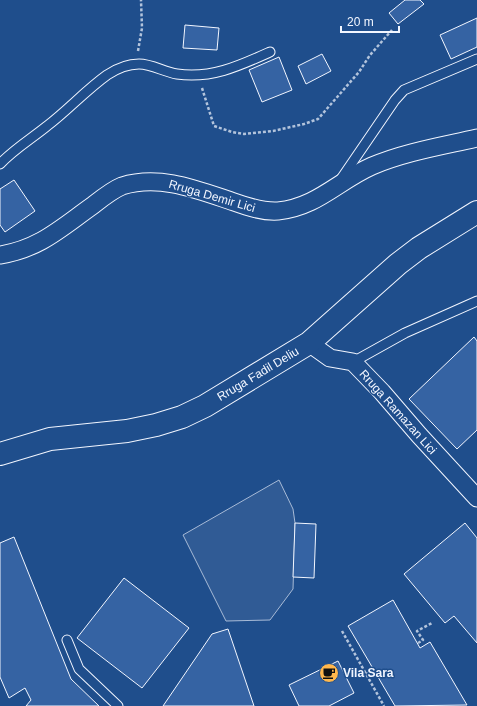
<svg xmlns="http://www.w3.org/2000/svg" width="477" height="706" viewBox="0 0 477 706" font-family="Helvetica,sans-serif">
<rect width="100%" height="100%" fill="#1f4e8c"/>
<path fill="#305b95" stroke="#a8bbd7" d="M279,480L293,509L295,523L293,589L270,620L226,621L183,535Z"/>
<path fill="#3563a3" stroke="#f2f6ff" d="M405,0H420L424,4L398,24L389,13Z
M477,18V47L451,59L440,35Z
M185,25L219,28L217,50L183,48Z
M322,54L331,71L306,84L298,66Z
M279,57L292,90L262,102L249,70Z
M14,180L35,211L5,232L0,225V189Z
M474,337L477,341V430L457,449L409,399Z
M295,523L316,524L314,578L293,577Z
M465,523L477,538V643L454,616L445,623L404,574Z
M14,537L71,679L99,706H26L31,700L25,688L9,698L0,677V543Z
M124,578L189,628L142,688L77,638Z
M393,600L420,648L430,642L467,705L395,706L348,626Z
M228,629L254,706H163L212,634Z
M338,661L354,693L329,706H299L289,685Z"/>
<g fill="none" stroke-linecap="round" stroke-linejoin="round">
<g stroke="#f2f6ff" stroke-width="11">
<path id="lane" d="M0,164C14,149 31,139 47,126C68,110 86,90 107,75C116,69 128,64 139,64C152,64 164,72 177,74C211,79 239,66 270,52
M341,179L395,100L404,90L477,59
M353,362L405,333L477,301
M67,640L79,669L118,706"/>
</g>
<g stroke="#f2f6ff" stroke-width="19">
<path id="street" d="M0,255C39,249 61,228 92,206C101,199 112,190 122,186C160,174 198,190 234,202C248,207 263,212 278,211C317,207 338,181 372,166C405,152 442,146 477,138
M309,343L330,358L353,362L382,392L419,435L477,498"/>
</g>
<g stroke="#f2f6ff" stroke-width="24">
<path id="secondary" d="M0,454L50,439L127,431L156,425L182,417L205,406L309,343L398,264L419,248L477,212"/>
</g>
<path stroke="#b3c4dc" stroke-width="2.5" stroke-dasharray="3 2" stroke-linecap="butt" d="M138,51L142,28L141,0
M202,88L214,126L232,132L244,134L273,131L304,124L318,119L359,72L370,55L392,30
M342,631L384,706
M418,643L423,640L417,631L432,623
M366,674L374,670"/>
<use href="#lane" stroke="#1f4e8c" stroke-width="9"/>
<use href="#street" stroke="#1f4e8c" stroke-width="17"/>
<use href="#secondary" stroke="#1f4e8c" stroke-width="22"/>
</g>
<defs>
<g id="cafe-disc" transform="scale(1)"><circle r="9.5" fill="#ffb74d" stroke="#1f4e8c"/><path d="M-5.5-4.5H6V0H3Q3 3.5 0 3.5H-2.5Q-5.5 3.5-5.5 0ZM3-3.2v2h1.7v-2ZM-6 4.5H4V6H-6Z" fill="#111"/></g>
</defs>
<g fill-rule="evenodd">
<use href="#cafe-disc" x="329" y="673"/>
</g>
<g text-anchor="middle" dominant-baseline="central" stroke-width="3" stroke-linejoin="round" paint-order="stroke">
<g font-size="12" fill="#f2f6ff" stroke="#1f4e8c">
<text transform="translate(212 196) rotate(16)">Rruga Demir Lici</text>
<text transform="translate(258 374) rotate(-31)">Rruga Fadil Deliu</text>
<text transform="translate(398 412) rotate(48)">Rruga Ramazan Lici</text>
</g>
<g font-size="12" font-weight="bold" fill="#f2f6ff" stroke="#1f4e8c" text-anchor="start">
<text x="343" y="673">Vila Sara</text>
</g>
</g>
<path d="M341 26v6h58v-6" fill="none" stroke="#f2f6ff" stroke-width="2"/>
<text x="347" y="26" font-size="12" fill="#f2f6ff" stroke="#1f4e8c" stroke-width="3" paint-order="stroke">20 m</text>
</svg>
